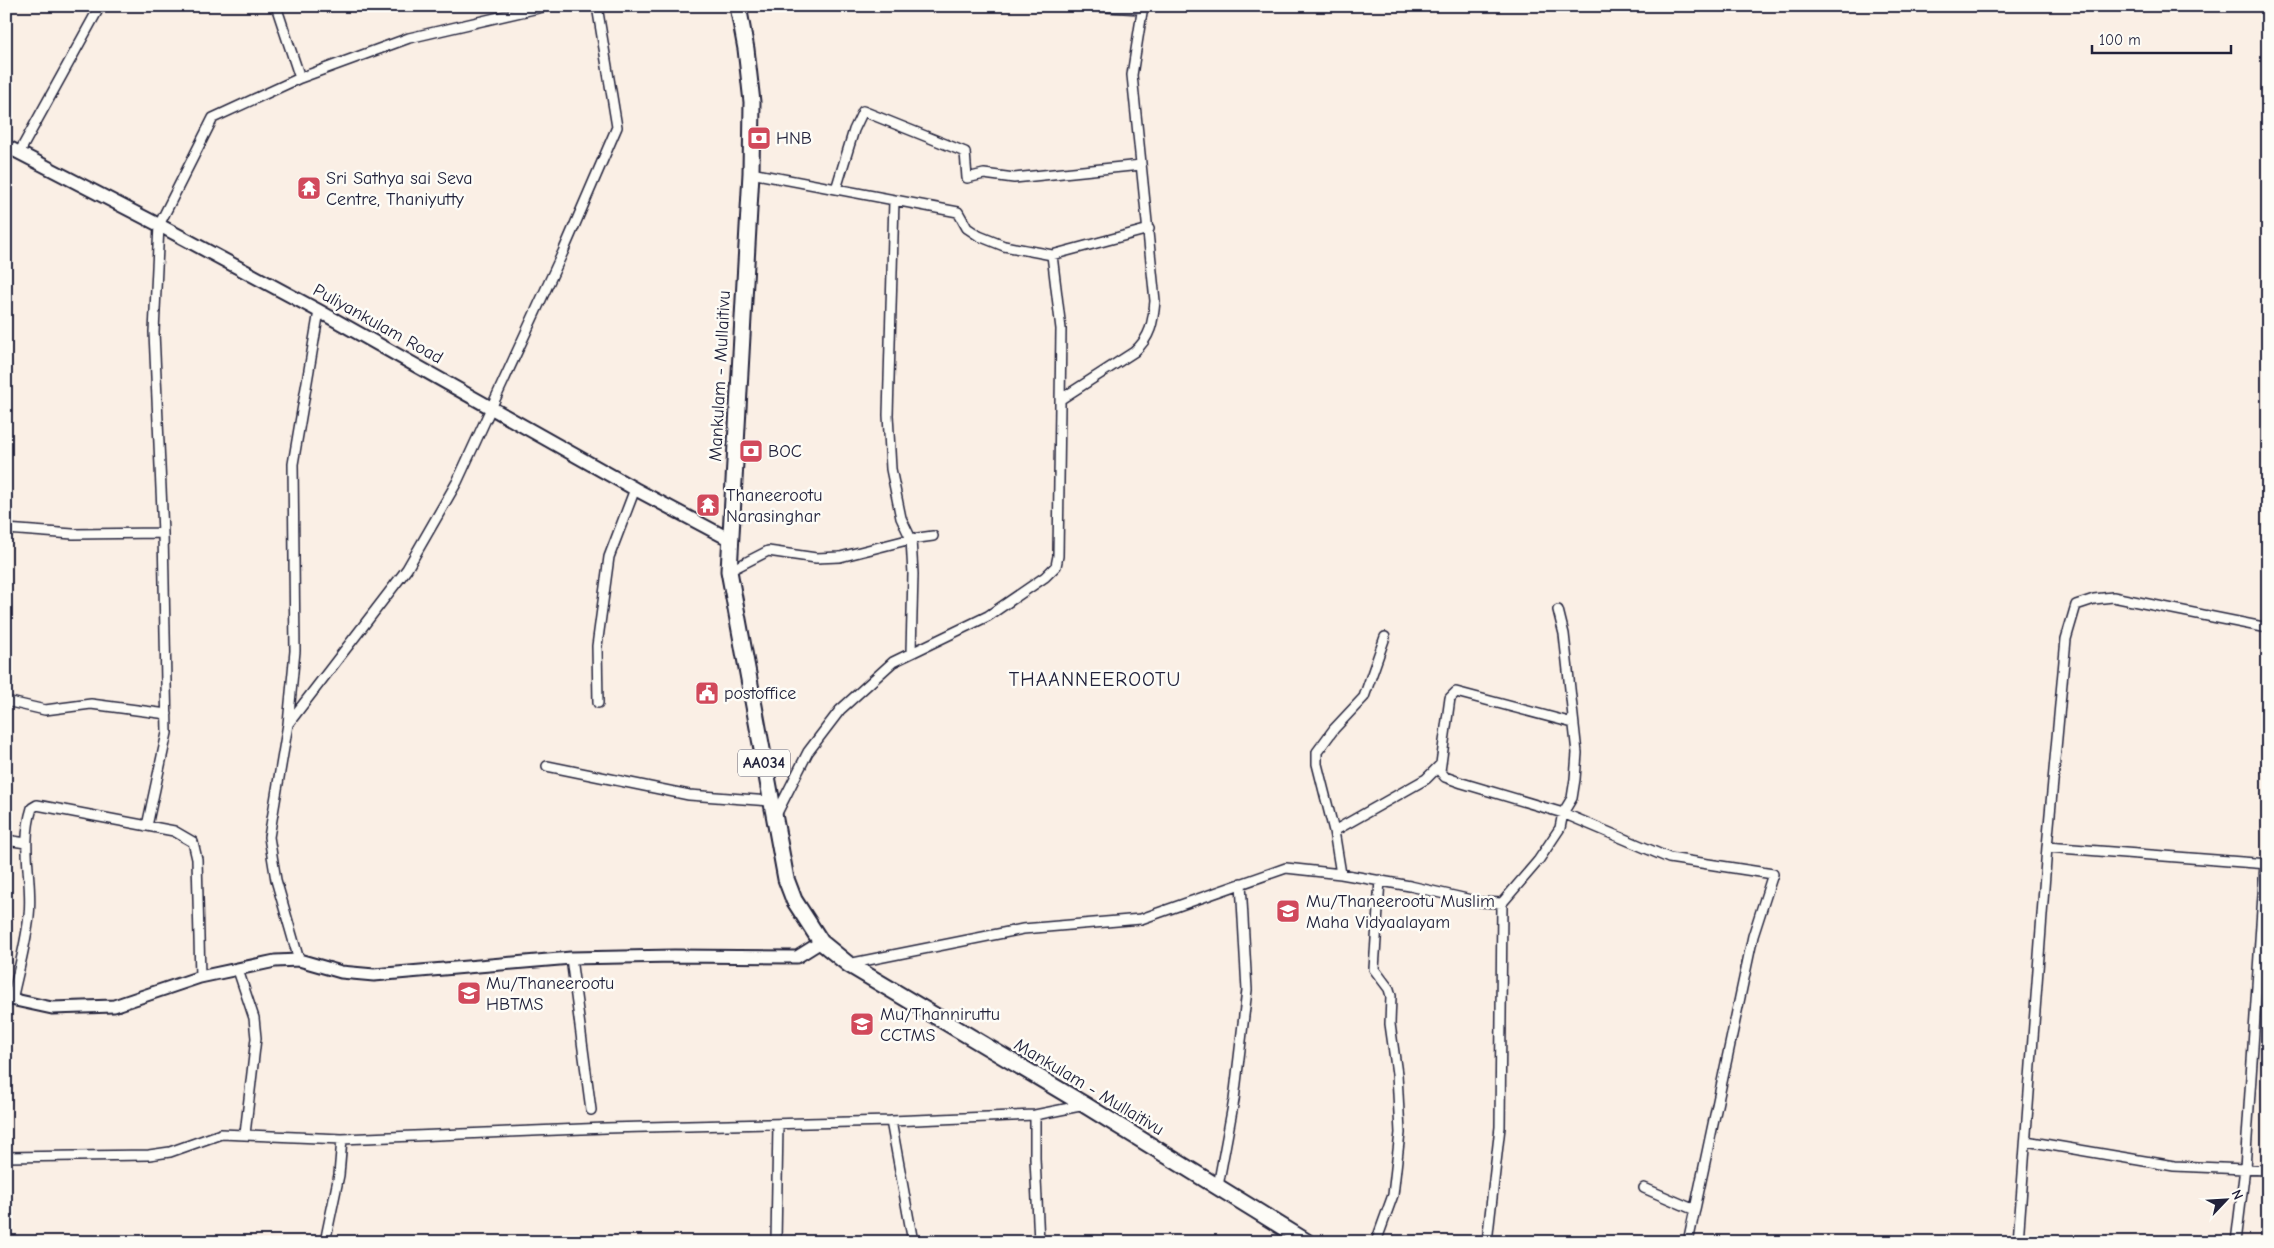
<svg xmlns="http://www.w3.org/2000/svg" width="2274" height="1248" viewBox="0 0 2274 1248" font-family="'Comic Neue',sans-serif">
<rect width="100%" height="100%" fill="#faefe5"/>
<filter id="ink" filterUnits="userSpaceOnUse"><feTurbulence type="fractalNoise" baseFrequency=".02" numOctaves="2"/><feDisplacementMap in="SourceGraphic" scale="10" xChannelSelector="R" yChannelSelector="G"/><feConvolveMatrix kernelMatrix="1 2 1 2 8 2 1 2 1" color-interpolation-filters="sRGB"/></filter>
<g filter="url(#ink)">
<g fill="none" stroke-linecap="round" stroke-linejoin="round">
<g stroke="#22223b" stroke-width="12">
<path id="minor" d="M276,6L300,78
M1088,6L1142,9
M19,153L100,6
M751,173L958,212L967,228L979,236L1004,246L1052,255L1149,229
M836,189L854,130L863,111L965,152L967,178L984,174L1014,178L1141,165
M894,200L888,415L891,469L901,518L911,539L913,574L911,652
M1061,399L1134,352C1151,337 1153,322 1155,301L1132,75L1143,6
M6,529L73,534L163,533
M729,571L768,551L816,558L840,557L911,539L933,536
M6,701L45,710L91,704L167,714
M598,703L597,646L609,557L635,489
M1573,723L1456,692L1450,698L1440,771L1445,777L1462,783L1563,813L1669,858L1773,874L1753,936L1688,1242
M288,724L407,569L457,482L563,252L617,127L597,6
M547,766L689,795L771,801
M775,817L808,752L840,710L893,662L988,616L1045,577L1056,566L1058,556L1061,329L1052,255
M147,826L167,733L163,533L154,332L159,225L213,118L300,78L409,38L547,6
M1334,831L1426,779L1440,765
M6,840L26,843
M2047,847L2268,864
M1341,874L1334,831L1317,764V752L1334,729L1364,697L1385,637
M571,958L591,1110
M299,960L276,880L269,837L288,724L295,651L293,464L319,311
M848,964L1023,929L1141,919L1286,868L1341,874L1410,886L1480,902L1502,903L1538,861L1560,828L1563,813L1572,798L1575,779L1577,753L1564,634L1558,610
M238,970L254,1018L256,1038L245,1134
M12,1000C18,972 26,944 29,916C33,879 20,846 32,808L37,805L174,831L193,842L197,859L200,977
M1035,1115V1158L1039,1242
M891,1121L913,1242
M2026,1141L2174,1166L2268,1170
M6,1157L149,1155L170,1152L221,1134L342,1139L606,1128L891,1121L1035,1115L1085,1105
M1218,1186L1234,1100L1247,990L1241,883
M1644,1188L1695,1210
M325,1242L339,1175L342,1139
M776,1242L778,1124
M1376,1242L1393,1195L1400,1133L1397,1074L1390,1024L1391,996L1389,989L1374,969L1380,880
M1487,1242L1500,1127L1502,903
M2018,1242L2047,847L2066,639L2076,605L2094,599L2113,597L2268,628
M2236,1242L2245,1168L2265,864"/>
</g>
<g stroke="#22223b" stroke-width="15">
<path id="tertiary" d="M6,998L52,1008L114,1006L200,977L275,961L299,960L341,972L374,975L571,958L674,956L797,957L821,942"/>
</g>
<g stroke="#22223b" stroke-width="16">
<path id="secondary" d="M6,146L159,225L319,311L635,489L729,539"/>
</g>
<g stroke="#22223b" stroke-width="19">
<path id="trunk" d="M738,6L746,49L752,102L751,173L729,571L786,879L794,900L821,942L848,964L1085,1105L1307,1242"/>
</g>
<use href="#minor" stroke="#fdfcf7" stroke-width="9"/>
<use href="#tertiary" stroke="#fdfcf7" stroke-width="11"/>
<use href="#secondary" stroke="#fdfcf7" stroke-width="12"/>
<use href="#trunk" stroke="#fdfcf7" stroke-width="15"/>
</g>
</g>
<defs>
<g id="bank-square" transform="scale(1.25)"><rect x="-9" y="-9" width="18" height="18" rx="4" fill="#d1495b" stroke="#fdfcf7"/><path d="M-6-4H6V4H-6ZM0-2.3a2.3 2.3 0 1 0 0 4.6a2.3 2.3 0 1 0 0-4.6Z" fill="#fff"/></g>
<g id="temple-square" transform="scale(1.25)"><rect x="-9" y="-9" width="18" height="18" rx="4" fill="#d1495b" stroke="#fdfcf7"/><path d="M0-6L5-2H3V0L6.5 2.5H4V6H1.5V3h-3V6H-4V2.5H-6.5L-3 0V-2H-5Z" fill="#fff"/></g>
<g id="civic-square" transform="scale(1.25)"><rect x="-9" y="-9" width="18" height="18" rx="4" fill="#d1495b" stroke="#fdfcf7"/><path d="M-.6-6.5H3V-4.5H.6V-3L4-1V1h2V6H-6V1h2V-1L-.6-3ZM-1.2 2.5V6h2.4V2.5Z" fill="#fff"/></g>
<g id="school-square" transform="scale(1.25)"><rect x="-9" y="-9" width="18" height="18" rx="4" fill="#d1495b" stroke="#fdfcf7"/><path d="M0-5L7-2L0 1L-7-2ZM-4 1L0 2.5L4 1V4Q0 6-4 4Z" fill="#fff"/></g>
</defs>
<g fill-rule="evenodd">
<use href="#bank-square" x="759" y="138"/>
<use href="#temple-square" x="309" y="188"/>
<use href="#bank-square" x="751" y="451"/>
<use href="#temple-square" x="708" y="505"/>
<use href="#civic-square" x="707" y="693"/>
<use href="#school-square" x="1288" y="911"/>
<use href="#school-square" x="469" y="993"/>
<use href="#school-square" x="862" y="1024"/>
</g>
<g text-anchor="middle" dominant-baseline="central" stroke-width="5" stroke-linejoin="round" paint-order="stroke">
<rect fill="#fdfcf7" stroke="#646373" stroke-width="1" x="738" y="749.5" width="52" height="27" rx="4"/>
<g font-size="16" font-weight="bold" fill="#22223b">
<text x="764" y="763">AA034</text>
</g>
<g font-size="18" fill="#22223b" stroke="#fdfcf7" text-anchor="start">
<text x="776" y="138">HNB</text>
<text x="326" y="178">Sri Sathya sai Seva<tspan x="326" dy="21">Centre, Thaniyutty</tspan></text>
<text x="768" y="451">BOC</text>
<text x="726" y="495">Thaneerootu<tspan x="726" dy="21">Narasinghar</tspan></text>
<text x="724" y="693">postoffice</text>
<text x="1306" y="901">Mu/Thaneerootu Muslim<tspan x="1306" dy="21">Maha Vidyaalayam</tspan></text>
<text x="486" y="983">Mu/Thaneerootu<tspan x="486" dy="21">HBTMS</tspan></text>
<text x="880" y="1014">Mu/Thanniruttu<tspan x="880" dy="21">CCTMS</tspan></text>
</g>
<g font-size="18" fill="#22223b" stroke="#fdfcf7">
<text transform="translate(378 324) rotate(29)">Puliyankulam Road</text>
<text transform="translate(720 376) rotate(-87)">Mankulam - Mullaitivu</text>
<text transform="translate(1089 1087) rotate(31)">Mankulam - Mullaitivu</text>
</g>
<g font-size="20" letter-spacing="1" fill="#22223b" stroke="#fdfcf7">
<text x="1095" y="679">THAANNEEROOTU</text>
</g>
</g>
<rect width="2274" height="1248" fill="none" stroke="#fdfcf7" stroke-width="25"/>
<rect x="12" y="12" width="2249" height="1223" fill="none" stroke="#22223b" stroke-width="2" filter="url(#ink)"/>
<g transform="translate(2226 1200) rotate(65)" stroke="#fdfcf7" stroke-width="4" paint-order="stroke">
<path d="M0-4L9 19L0 12L-9 19Z" fill="#22223b"/>
<text y="-8" font-size="14" font-weight="bold" text-anchor="middle" fill="#22223b">N</text>
</g>
<path d="M2092 45v8h139v-8" fill="none" stroke="#22223b" stroke-width="2.5"/>
<text x="2099" y="45" font-size="15" fill="#22223b" stroke="#fdfcf7" stroke-width="4" paint-order="stroke">100 m</text>
</svg>
